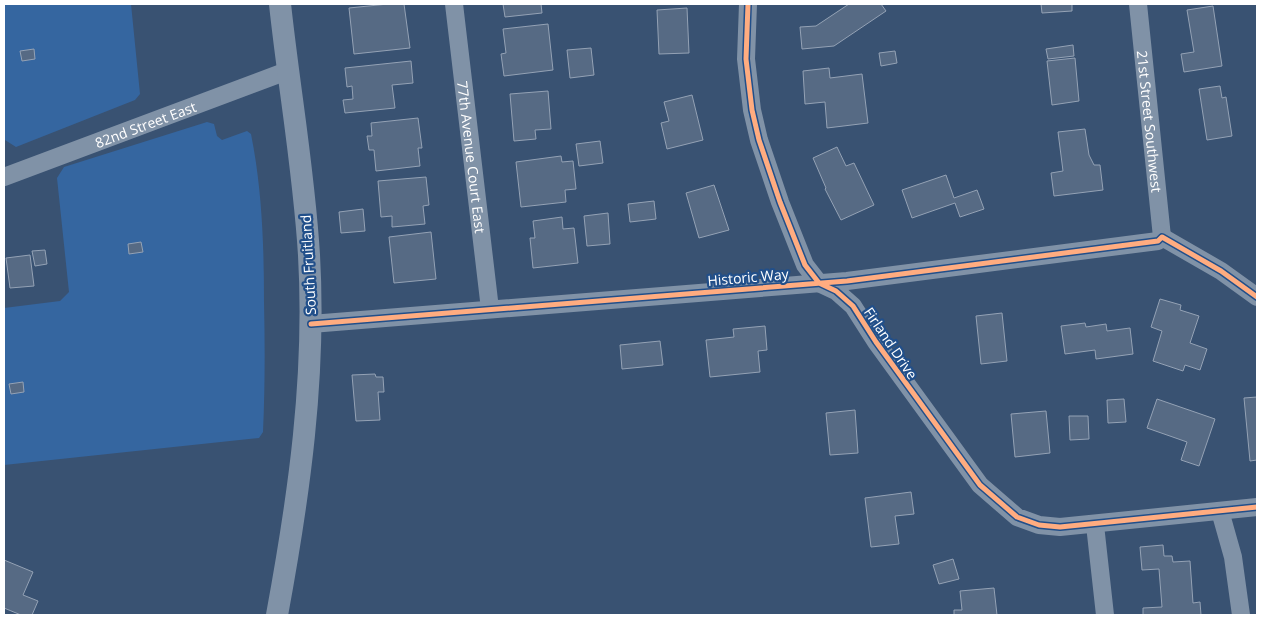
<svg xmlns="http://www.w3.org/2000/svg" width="1261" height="619" viewBox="0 0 1261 619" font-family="'Open Sans',sans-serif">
<rect width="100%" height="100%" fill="#395272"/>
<path fill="#3566a0" d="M4,4H131L140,94L135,100L16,147L5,140Z
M207,122L214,124L217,136L222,140L247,131L251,134C262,189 264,245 264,302C265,345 265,388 263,432L259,438L4,465V308L60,301L69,292L57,178L64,167Z"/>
<path fill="#566a84" stroke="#94a2b5" d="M388,4H404L410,48L354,54L349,8Z
M503,4H541L542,13L505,17Z
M849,4H881L886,11L834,46L802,49L800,27L816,26Z
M1041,4H1072V11L1042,13Z
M1213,6L1222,66L1184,72L1181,54L1194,52L1187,10Z
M687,8L689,53L659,54L657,10Z
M548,24L553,70L504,76L501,54L506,53L503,29Z
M1073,45L1074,56L1048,59L1046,49Z
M591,48L594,75L570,78L567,50Z
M34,49L35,59L22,61L20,51Z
M895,51L897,63L881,66L879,53Z
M1075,58L1079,101L1052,105L1047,61Z
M411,61L413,83L392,85L395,108L345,113L343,100L353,99L352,86L347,87L345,68Z
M829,68L830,78L862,74L868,123L827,128L825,102L805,104L803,71Z
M1220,86L1222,98L1226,97L1232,136L1207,140L1199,89Z
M548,91L551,129L535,130L536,139L514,141L510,94Z
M692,95L703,140L667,149L661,123L669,121L664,102Z
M418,118L422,148H418L420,166L376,171L374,150H369L367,136H372L371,123Z
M1085,129L1089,155L1094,165H1100L1103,190L1054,196L1051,173L1063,171L1058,132Z
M600,141L603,163L579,166L576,144Z
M837,147L846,166L854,163L874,205L841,220L825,189L826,188L813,158Z
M561,156L562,162L573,161L576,189L565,190L566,202L521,207L516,162Z
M946,175L954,198L977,190L984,209L960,217L955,203L912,218L902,190Z
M426,177L429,205L423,206L425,224L392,227V216L381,217L378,181Z
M714,185L729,230L699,238L686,193Z
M654,201L656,219L630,222L628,204Z
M363,209L365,231L341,233L339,212Z
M608,213L610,244L587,246L584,216Z
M562,217L563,229L574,228L578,263L533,268L530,238H535L533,221Z
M431,232L436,279L394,283L389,237Z
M141,242L143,252L129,254L128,244Z
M45,250L47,264L35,266L32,251Z
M30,255L34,286L10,288L6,258Z
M1160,299L1181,305L1180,310L1199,316L1190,343L1207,349L1200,370L1185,365L1183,371L1153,361L1162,331L1151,327Z
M1002,313L1007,361L981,364L976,316Z
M1085,323L1086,327L1106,324L1107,331L1130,328L1133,354L1096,359L1095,350L1065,354L1061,326Z
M765,326L767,350L758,351L760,372L710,377L706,340L734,337L733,329Z
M660,341L663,365L622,369L620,345Z
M375,374L376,377H383L384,392H378L380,420L356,421L352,375Z
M23,382L24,392L11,394L9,384Z
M1257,397V460L1250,461L1244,398Z
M1124,399L1126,422L1108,423L1107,400Z
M1157,399L1215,419L1199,466L1181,460L1187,442L1147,428Z
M855,410L858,453L830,455L826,413Z
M1046,411L1050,453L1015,457L1011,414Z
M1069,416H1088L1089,439L1070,440Z
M911,492L914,514L895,516L899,544L871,547L865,498Z
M1163,545L1164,556H1172L1173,562L1190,561L1193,603L1200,602L1201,615H1143V608L1162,607L1159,569L1142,570L1140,547Z
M953,559L959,579L939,584L933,565Z
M4,560L33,572L23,595L38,601L32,615H21L4,608Z
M994,588L997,615H954V610H962L960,591Z"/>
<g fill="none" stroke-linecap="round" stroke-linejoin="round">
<g stroke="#8092a7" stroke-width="18">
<path id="s1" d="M454,4L490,309"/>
<path d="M748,4L746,59L752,110L759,140L780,202L805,265L819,283L836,291L853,306L876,342L980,485L1017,517L1039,525L1060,527L1257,507"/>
<path id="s2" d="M1138,4L1162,237"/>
<path id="s3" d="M4,177L287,71"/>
<path d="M311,324L847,281L1158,241L1162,237L1221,271L1257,297"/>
<path d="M1220,511L1233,557L1241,615"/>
<path d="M1095,525L1105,615"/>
</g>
<path stroke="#8092a7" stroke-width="22" d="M277,615C299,496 316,377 309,255C304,171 289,88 280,4"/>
<g stroke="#214f8a" stroke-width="8">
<path id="cycleway" d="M748,4L746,59L752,110L759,140L780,202L805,265L819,283L836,291L853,306L876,342L980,485L1017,517L1039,525L1060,527L1257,507
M311,324L847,281L1158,241L1162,237L1221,271L1257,297"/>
</g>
<use href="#cycleway" stroke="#ffac80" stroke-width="5"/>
</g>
<g text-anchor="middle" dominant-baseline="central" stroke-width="4.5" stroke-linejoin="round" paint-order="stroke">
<g font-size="14" fill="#fff" stroke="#214f8a">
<text stroke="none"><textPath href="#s2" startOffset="118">21st Street Southwest</textPath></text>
<text stroke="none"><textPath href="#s3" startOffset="151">82nd Street East</textPath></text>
<text stroke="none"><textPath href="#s1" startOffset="154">77th Avenue Court East</textPath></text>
<text transform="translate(308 265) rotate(-93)">South Fruitland</text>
<text transform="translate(748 277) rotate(-5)">Historic Way</text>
<text transform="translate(891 343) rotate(56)">Firland Drive</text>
</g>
</g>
<rect width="1261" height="619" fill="none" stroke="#ffffff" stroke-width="10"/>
</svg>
